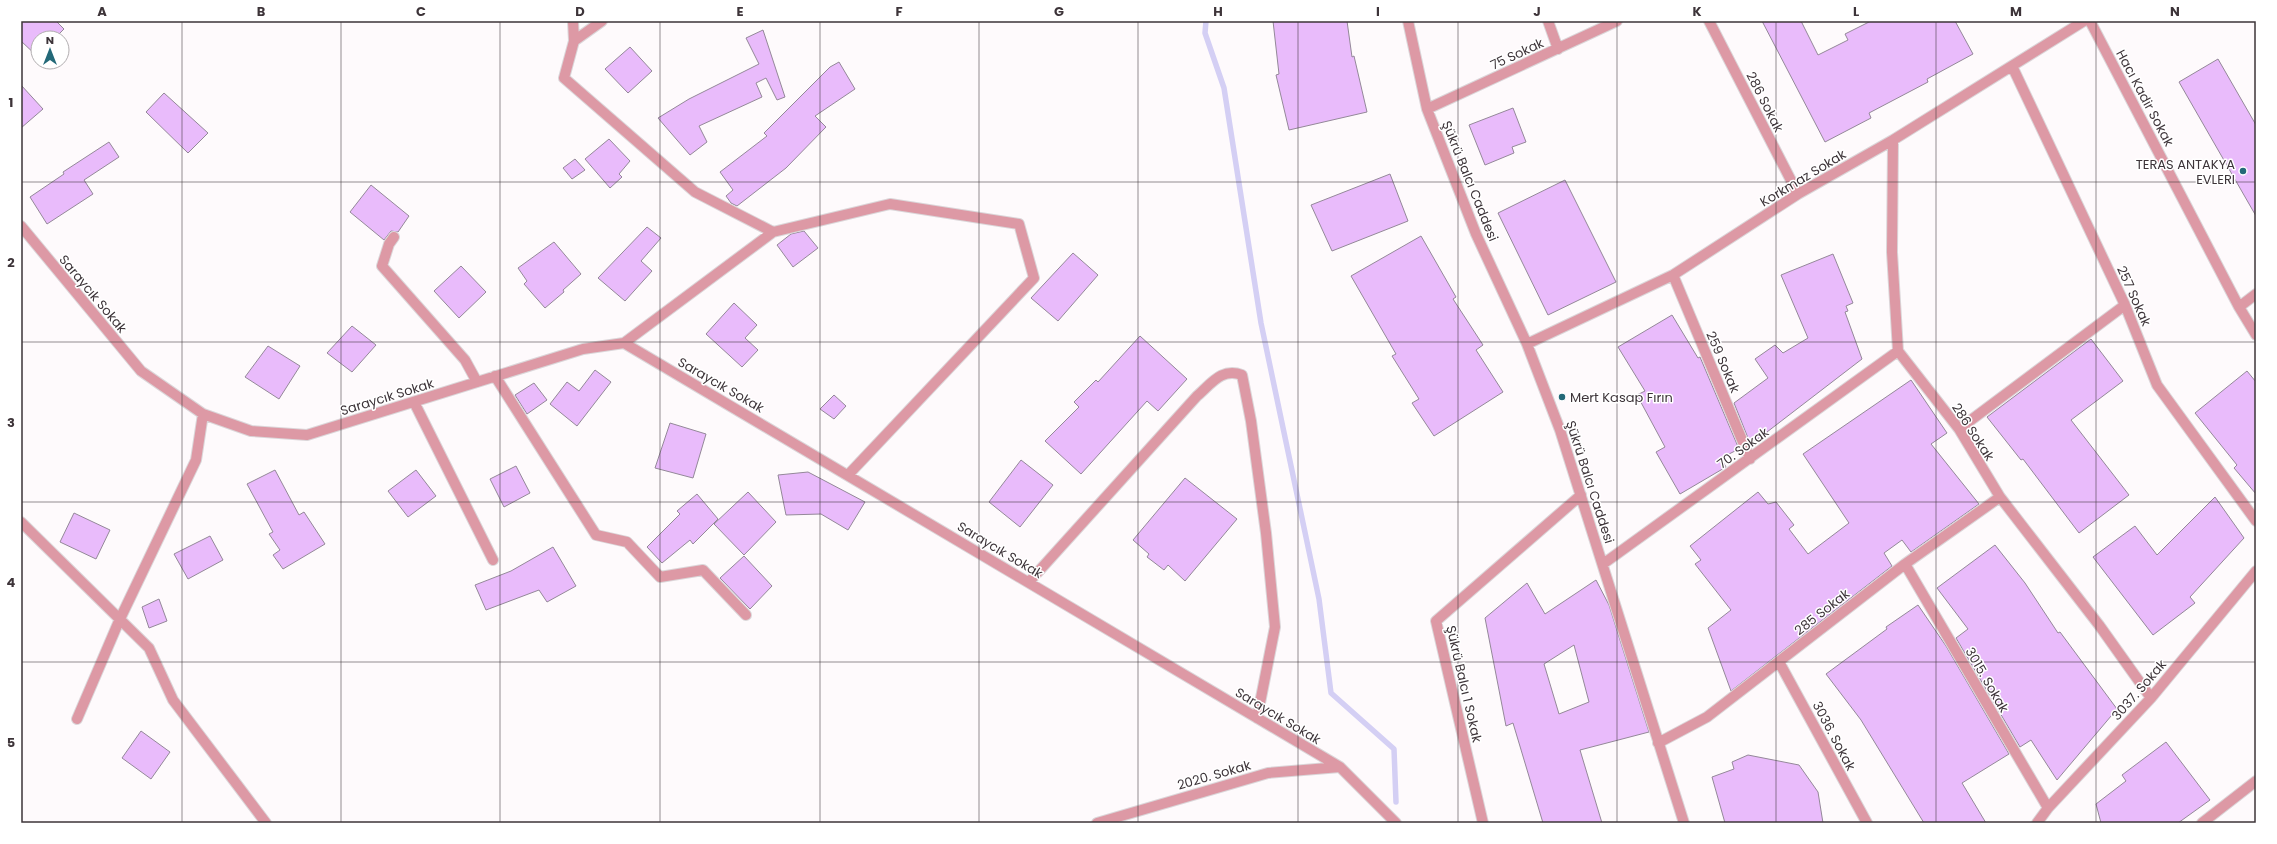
<svg xmlns="http://www.w3.org/2000/svg" width="2277" height="844" viewBox="0 0 2277 844" font-family="Poppins,sans-serif">
<rect width="100%" height="100%" fill="#fefafc"/>
<g fill="none" stroke-linecap="round" stroke-linejoin="round">
<path stroke="#d4cff4" stroke-width="5.5" d="M1206,21L1205,33L1224,88L1261,323L1319,599L1331,693L1394,749L1396,802"/>
</g>
<path fill="#e9bbfb" stroke="#948899" fill-rule="evenodd" d="M21,21H56L64,29L55,38H38V57L21,41Z
M1273,21H1347L1352,57L1354,56L1367,112L1289,130L1276,75L1279,74Z
M1762,21H1801L1818,55L1848,40L1845,34L1871,21H1955L1973,54L1927,79L1928,82L1869,113L1871,118L1825,142Z
M763,30L785,97L777,100L766,78L756,83L762,97L699,126L707,142L690,155L658,118L689,99L759,64L746,38Z
M630,47L652,71L628,93L605,69Z
M2218,59L2256,125V216L2179,82Z
M839,62L855,89L815,116L826,127L786,168L737,206L731,203L726,196L733,190L720,172L767,136L764,133L830,67Z
M21,85L43,109L21,128Z
M164,93L208,133L188,153L146,112Z
M1513,108L1526,142L1512,147L1514,153L1485,165L1469,125Z
M609,139L630,161L619,174L622,177L610,188L585,159Z
M109,142L119,157L84,180L93,194L47,224L30,197L64,174L63,172Z
M575,159L585,170L572,179L563,168Z
M1390,174L1408,221L1332,251L1311,205Z
M1565,180L1616,282L1548,315L1498,213Z
M371,185L409,216L398,232L391,231L384,240L350,212Z
M647,227L661,238L641,261L652,271L625,301L598,278Z
M804,231L818,248L793,267L777,245L791,234Z
M1421,236L1456,297L1453,299L1483,345L1476,350L1503,392L1434,436L1412,403L1419,399L1392,356L1396,354L1351,276Z
M554,242L581,274L563,290L564,292L545,308L524,284L527,281L518,268Z
M1073,253L1098,275L1058,321L1031,298Z
M1833,254L1853,303L1846,306L1848,311L1845,312L1862,359L1767,432L1768,433L1750,443L1734,403L1768,378L1755,359L1775,345L1783,353L1808,338L1781,275Z
M461,266L486,292L459,318L434,291Z
M734,303L757,325L745,338L758,350L742,367L706,334Z
M1672,315L1698,358L1700,357L1739,449L1721,458L1726,467L1680,494L1656,452L1665,447L1637,395L1645,391L1618,347Z
M352,326L376,345L352,372L327,353Z
M1140,336L1187,379L1158,411L1147,401L1081,474L1045,441L1079,407L1074,402L1096,380L1098,382Z
M2091,339L2123,381L2071,420L2129,495L2079,533L2023,459L2021,460L1987,417Z
M268,346L300,366L279,399L245,377Z
M595,370L611,382L577,426L550,404L567,382L579,391Z
M2247,371L2256,382V494L2234,468L2237,465L2195,413Z
M1911,380L1947,433L1931,444L1979,504L1911,552L1902,540L1884,553L1892,566L1731,691L1708,628L1731,610L1695,564L1701,560L1690,546L1758,492L1768,504L1776,502L1794,525L1789,529L1808,554L1849,523L1803,454Z
M534,383L547,400L527,414L515,395Z
M834,395L846,406L834,419L820,409Z
M670,423L706,434L693,478L655,468Z
M1021,460L1053,485L1020,527L989,502Z
M516,466L530,493L504,507L490,479Z
M275,470L299,515L304,512L325,544L283,569L273,555L280,550L269,534L273,532L247,484Z
M416,470L436,496L408,517L388,491Z
M808,472L865,502L848,530L821,514L786,515L778,475Z
M1185,478L1237,519L1185,581L1168,565L1164,570L1147,557L1149,554L1133,540Z
M748,492L776,522L744,555L714,524Z
M697,494L718,519L693,544L690,540L662,563L647,547L680,514L677,511Z
M2215,497L2244,538L2190,597L2195,603L2153,635L2093,557L2135,526L2157,555Z
M74,513L110,530L96,559L60,542Z
M210,536L223,560L188,579L174,554Z
M1995,545L2025,583L2058,633L2060,632L2117,709L2057,780L2031,740L2020,747L1956,638L1968,629L1937,588Z
M553,547L576,586L547,602L539,590L486,610L475,585L511,571Z
M744,556L772,586L750,609L720,578Z
M1596,580L1609,605L1649,732L1580,750L1602,823H1543L1513,723L1506,726L1485,618L1527,583L1545,614ZM1574,645L1589,702L1559,714L1544,664Z
M159,599L167,621L149,628L142,607Z
M1918,605L1946,646L2009,754L1962,783L1986,823H1924L1861,720L1826,674L1887,629L1886,627Z
M141,731L170,752L151,779L122,758Z
M2166,742L2210,800L2178,823H2101L2096,804L2126,781L2122,775Z
M1748,755L1799,765L1818,792L1823,823H1725L1712,777L1734,769L1732,762Z"/>
<g fill="none" stroke-linecap="round" stroke-linejoin="round">
<g stroke="#dbd6d9" stroke-width="12">
<path id="minor" d="M573,21L574,41L564,78L695,192L773,232L624,343
M1408,21L1427,109L1476,234L1527,344L1560,430L1684,823
M1548,21L1558,49
M1709,21L1798,194
M2090,21L2239,307L2256,335
M574,41L602,21
M2012,66L2125,305L2157,385L2256,521
M1427,109L1617,21
M1893,140L1892,252L1898,351L1959,429L2000,497L2099,625L2151,698
M21,226L141,371L203,414L251,431L307,435L583,349L624,343L1340,767L1396,823
M773,232L890,204L1019,224L1034,278L848,475
M394,237L389,244L382,266L465,360L477,382
M1673,275L1750,459
M2239,307L2256,294
M1527,344L1673,275L1798,194L1893,140L2084,21
M495,376L596,535L627,542L660,577L703,570L746,615
M414,402L493,560
M1959,429L2125,305
M21,522L149,648L173,700L266,823
M1603,564L1898,351
M1905,564L2048,808
M1029,582L1197,396C1211,384 1222,367 1242,375L1251,421L1266,533L1275,627L1257,718
M1779,662L1867,823
M77,719L119,621L196,460L203,414
M1658,743L1707,717L1905,564L2000,497
M1097,823L1268,773L1340,767
M1483,823L1436,621L1581,495
M2037,823L2048,808L2151,698L2256,571
M2202,823L2256,781"/>
</g>
<use href="#minor" stroke="#dd99a5" stroke-width="10"/>
</g>
<path fill="none" stroke="#3d3439" stroke-width="1" stroke-opacity="0.55" d="M182,21V823M341,21V823M500,21V823M660,21V823M820,21V823M979,21V823M1138,21V823M1298,21V823M1458,21V823M1617,21V823M1776,21V823M1936,21V823M2096,21V823M21,182H2256M21,342H2256M21,502H2256M21,662H2256"/>
<g fill="#236978" stroke="#fff" stroke-width="1.5">
<circle cx="2243" cy="171" r="4"/>
<circle cx="1562" cy="397" r="4"/>
</g>
<g text-anchor="middle" dominant-baseline="central" stroke-width="3" stroke-linejoin="round" paint-order="stroke">
<g font-size="13" fill="#3d3439" stroke="#fff">
<text transform="translate(1517 54) rotate(-25)">75 Sokak</text>
<text transform="translate(2145 98) rotate(62)">Hacı Kadir Sokak</text>
<text transform="translate(1765 102) rotate(63)">286 Sokak</text>
<text transform="translate(1803 178) rotate(-31)">Korkmaz Sokak</text>
<text transform="translate(1470 181) rotate(68)">Şükrü Balcı Caddesi</text>
<text transform="translate(93 294) rotate(50)">Saraycık Sokak</text>
<text transform="translate(2134 296) rotate(66)">257 Sokak</text>
<text transform="translate(1723 362) rotate(67)">259 Sokak</text>
<text transform="translate(721 385) rotate(30)">Saraycık Sokak</text>
<text transform="translate(387 397) rotate(-17)">Saraycık Sokak</text>
<text transform="translate(1973 432) rotate(57)">286 Sokak</text>
<text transform="translate(1743 448) rotate(-36)">70. Sokak</text>
<text transform="translate(1590 482) rotate(72)">Şükrü Balcı Caddesi</text>
<text transform="translate(1000 550) rotate(31)">Saraycık Sokak</text>
<text transform="translate(1822 612) rotate(-38)">285 Sokak</text>
<text transform="translate(1987 680) rotate(60)">3015. Sokak</text>
<text transform="translate(1464 684) rotate(77)">Şükrü Balcı 1 Sokak</text>
<text transform="translate(2139 690) rotate(-49)">3037. Sokak</text>
<text transform="translate(1278 716) rotate(31)">Saraycık Sokak</text>
<text transform="translate(1834 736) rotate(62)">3036. Sokak</text>
<text transform="translate(1214 775) rotate(-16)">2020. Sokak</text>
</g>
<g font-size="13" fill="#3d3439" stroke="#fff" text-anchor="end">
<text x="2235" y="164">TERAS ANTAKYA<tspan x="2235" dy="15">EVLERI</tspan></text>
<text x="1570" y="397" text-anchor="start">Mert Kasap Fırın</text>
</g>
</g>
<rect width="2277" height="844" fill="none" stroke="#ffffff" stroke-width="44"/>
<g transform="translate(50 50)"><circle r="19" fill="#ffffff" stroke="#b1aeb0"/>
<path d="M0-3L7 15L0 10L-7 15Z" fill="#236978"/>
<text y="-6" font-size="11" font-weight="bold" text-anchor="middle" fill="#3d3439">N</text>
</g>
<rect x="22" y="22" width="2233" height="800" fill="none" stroke="#3d3439" stroke-width="1.5"/>
<g font-size="13" text-anchor="middle" font-weight="bold" fill="#3d3439">
<text x="102" y="16">A</text>
<text x="261" y="16">B</text>
<text x="421" y="16">C</text>
<text x="580" y="16">D</text>
<text x="740" y="16">E</text>
<text x="899" y="16">F</text>
<text x="1059" y="16">G</text>
<text x="1218" y="16">H</text>
<text x="1378" y="16">I</text>
<text x="1537" y="16">J</text>
<text x="1697" y="16">K</text>
<text x="1856" y="16">L</text>
<text x="2016" y="16">M</text>
<text x="2175" y="16">N</text>
<text x="11" y="107">1</text>
<text x="11" y="267">2</text>
<text x="11" y="427">3</text>
<text x="11" y="587">4</text>
<text x="11" y="747">5</text>
</g>
</svg>
